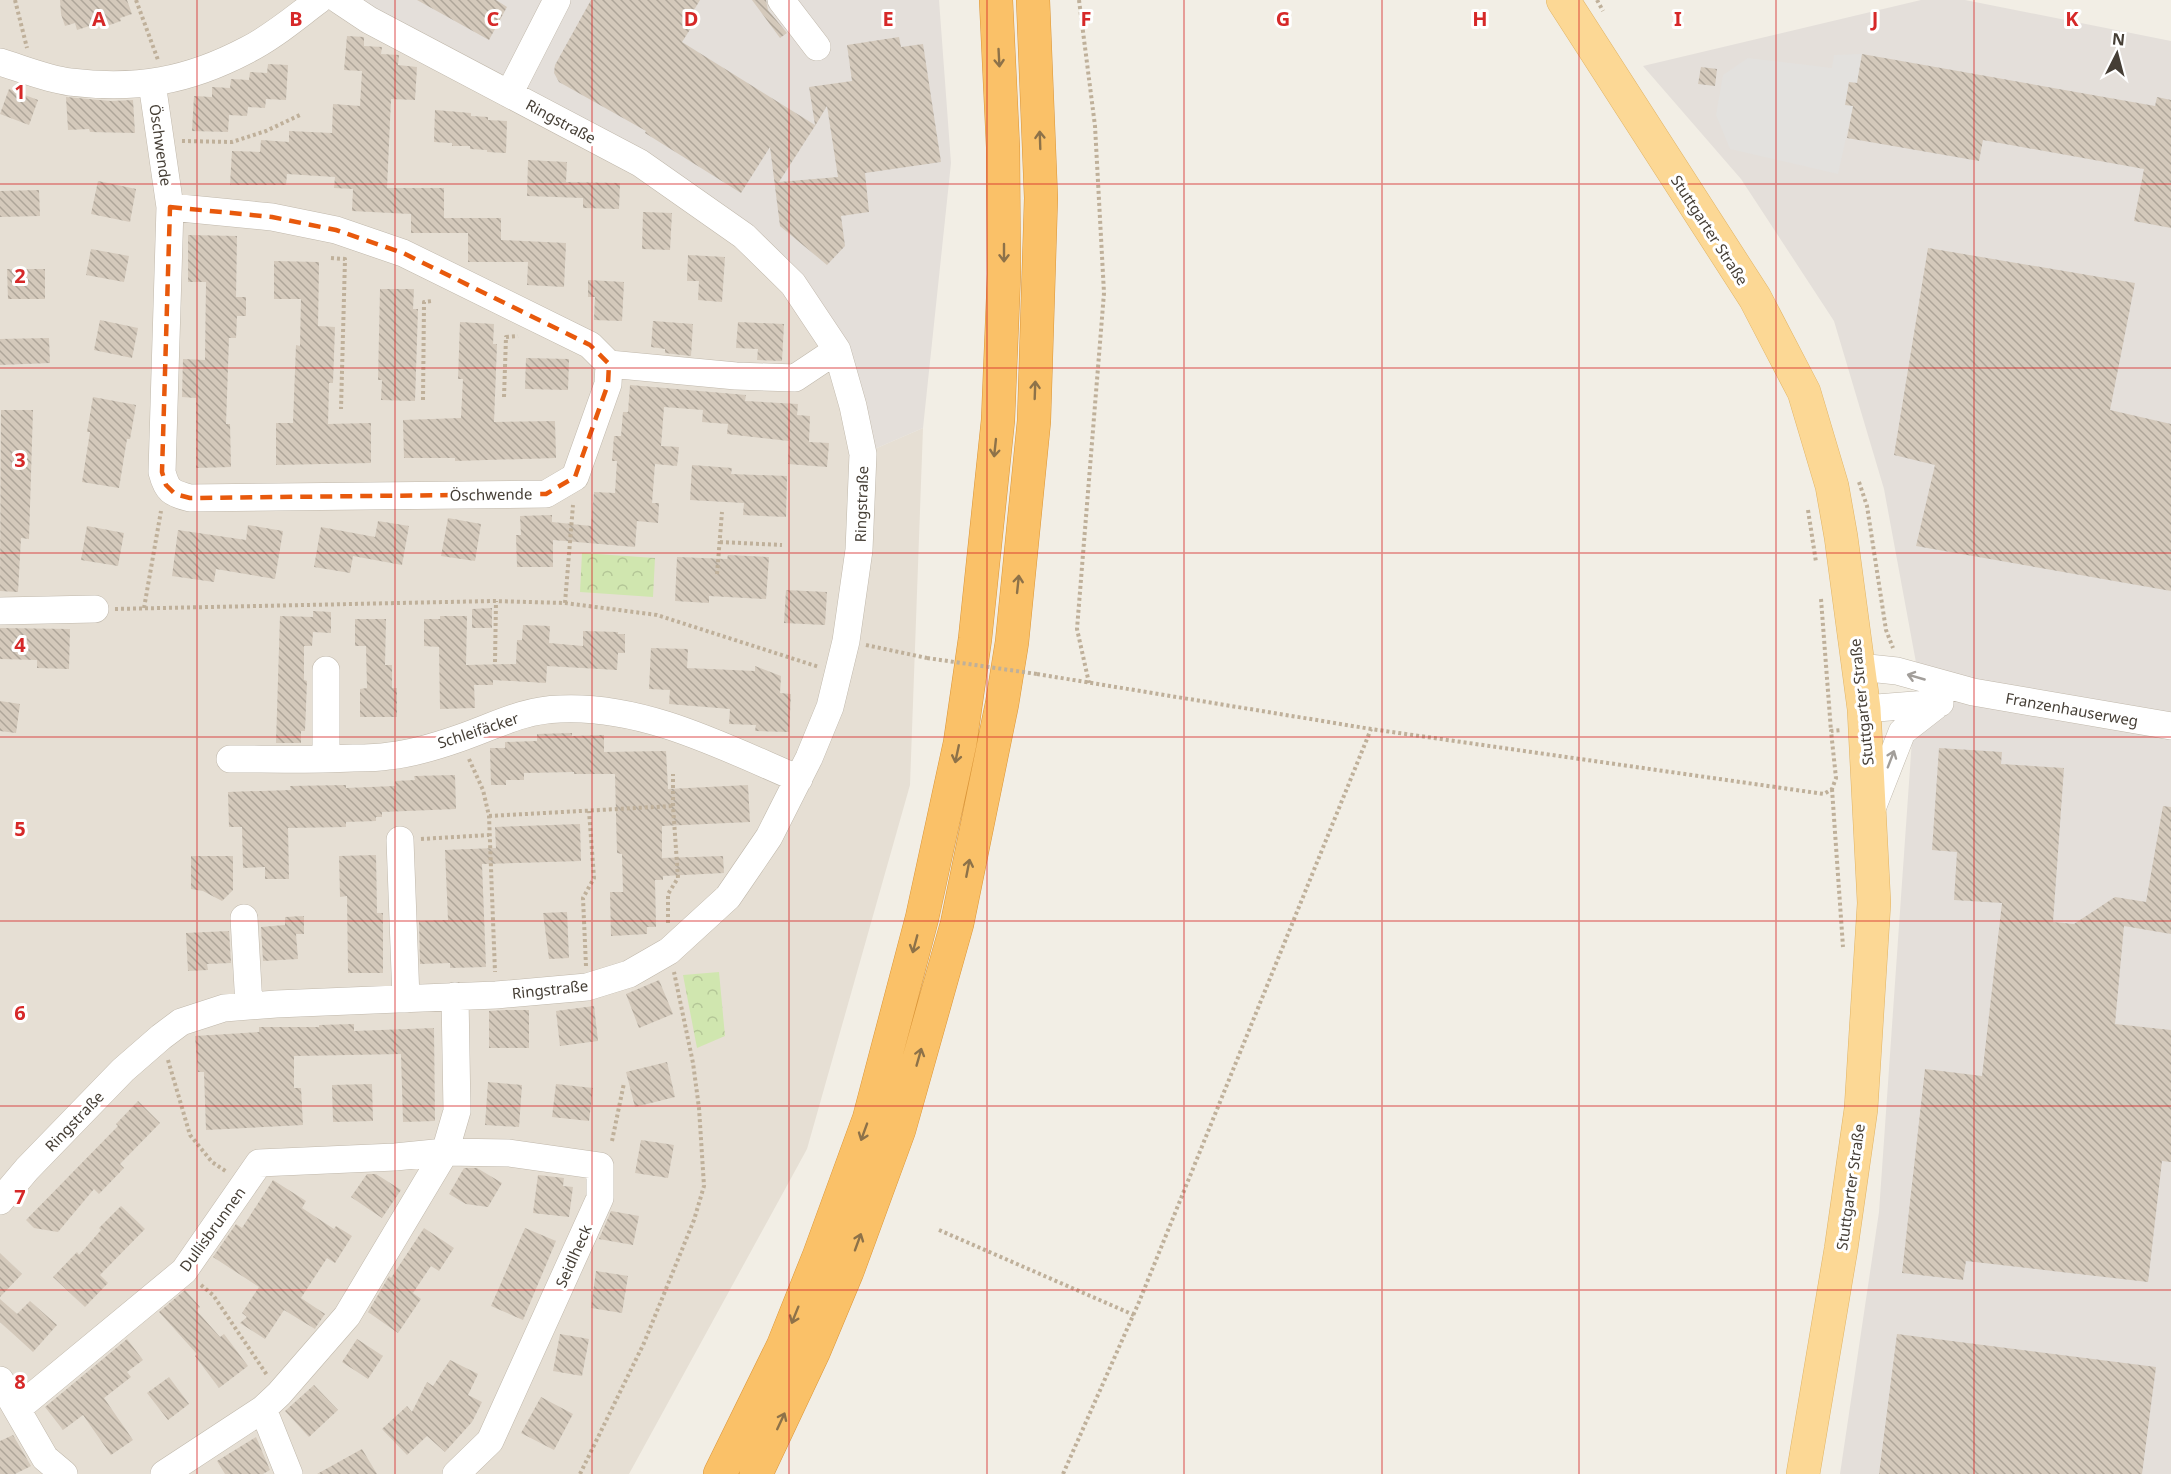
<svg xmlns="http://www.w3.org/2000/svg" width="2171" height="1474" viewBox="0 0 2171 1474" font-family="'Noto Sans',sans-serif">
<defs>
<pattern id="park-crowns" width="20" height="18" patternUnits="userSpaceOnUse" patternTransform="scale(1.5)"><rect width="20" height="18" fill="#d0e6af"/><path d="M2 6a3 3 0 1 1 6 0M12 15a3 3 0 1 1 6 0" fill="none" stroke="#b4c697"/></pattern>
<pattern id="building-back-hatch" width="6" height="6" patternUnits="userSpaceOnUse" patternTransform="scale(1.5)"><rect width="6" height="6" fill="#d4c9bb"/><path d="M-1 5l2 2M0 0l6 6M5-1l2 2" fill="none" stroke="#aea599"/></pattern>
</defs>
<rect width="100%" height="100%" fill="#f2eee5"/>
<path fill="#e6dfd4" d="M0,0H341L640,163L793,284L863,454L923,428L910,785L807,1149L629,1474H0Z"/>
<path fill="#e4dfda" d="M341,0H939L951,163L923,428L863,454L837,350L744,236Z
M1921,0H1965L2171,41V1474H1840L1879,1212L1917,668L1884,489L1834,321L1741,179L1643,66Z"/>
<path fill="url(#park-crowns)" d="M582,553L655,558L653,597L580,592Z
M719,972L725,1036L697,1048L683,975Z"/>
<path fill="#e3e1de" d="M1862,54L1857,83L1849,82L1845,104L1853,106L1838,174L1730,149L1716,115L1723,75L1748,58L1832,68L1834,55Z"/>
<path fill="url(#building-back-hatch)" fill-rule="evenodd" d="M60,0H127L132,14L120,18L121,21L104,27L102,22L77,30L75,23L65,26L61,14Z
M417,0H496L507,7L489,40Z
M591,0H700L685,25L691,28L682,42L815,125L809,87L852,81L847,45L899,37L901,47L923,44L941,162L865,173L869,212L841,216L845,246L827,265L780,226L770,147L741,193L645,133L646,131L559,82L554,73L555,65ZM827,106L838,177L779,182L815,126Z
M752,0H766L768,10L787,33L780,38Z
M347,36L364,37V46L382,47L381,54L399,55L398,65L417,67L415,100L391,99L387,188H444V218H501V240L566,243L564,287L527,285L528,262H468V233H411V214L352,211L353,189L334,188L335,177L287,174L286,185H230L232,151L260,152L261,140L289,142V131L332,133L333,104L360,106L362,71L344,70Z
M1862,54L2155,106L2157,97L2171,100V228L2134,221L2144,169L1983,140L1979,161L1847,138L1853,106L1845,105L1849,82L1857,83Z
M268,64L288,65L286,100L266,99L265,108L248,107L247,116L229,115L228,132L192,131L194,96L212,97V87L230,88L231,79L249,80L250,72L267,73Z
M1701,67L1717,69L1715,86L1698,84Z
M9,89L38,100L29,125L0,114Z
M66,97L111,101L133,100L135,133L90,132L89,129L68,130Z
M435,110L471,113V116L488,117V120L507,121L506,153L487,152V150L470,149V146H452V143L434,142Z
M528,160L567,162L566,182L620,183L619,209L583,208V198L527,196Z
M98,181L136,189L130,222L91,214Z
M39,190L40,216L0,217V191Z
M643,212L672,213L670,250L642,249Z
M188,235L237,236L236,297H246V316H237L236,338H229L226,424H230L231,467L196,468V398L182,397L183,359L205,360L206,282H188Z
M1928,248L2135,283L2110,410L2171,424V591L1916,546L1935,465L1894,455Z
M91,249L129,256L124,282L86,275Z
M688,255L725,257L722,302L698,300L699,281H687Z
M274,261L319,262L318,326L335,327L333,383H329L328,424L371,423V463L276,465V423H293L296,345L300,346L301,299H274Z
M7,269H45V299H8Z
M588,280L624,282L622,321L594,320L595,297H588Z
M380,289H414L413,309H418L415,401L381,400L382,380H378Z
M100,320L138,328L132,358L94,350Z
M653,321L693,324L691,356L665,353V349L651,347Z
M460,322L494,324L493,344H497L494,422L555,421L556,458L455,461V458H404L403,420L461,418L463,379H458Z
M738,322L784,324L782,361L757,360L758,349L736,348Z
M49,338L50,363L0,365V339Z
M526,358L569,359L568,390L525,389Z
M630,385L746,395L745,401L798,404L797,415L810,416L809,442L829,443L827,467L788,464L789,441L727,434L728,424L702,422L703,410L664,407L661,446L679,447L677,466L655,464L652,503H659L658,523L637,521L635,547L553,540V567H517L516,535H521L520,516L552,515V522L591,526L594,492L615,493L617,461H612L614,436H621L623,412H628Z
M93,397L136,405L130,439H127L119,488L82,482L90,432H87Z
M1,410H33L29,539L21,538L18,592L0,591Z
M692,465L732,468L731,474L787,476L786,517L743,515L744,503L690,500Z
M448,518L481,524L475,561L441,556Z
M378,521L409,526L402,565L353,556L350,573L314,567L321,527L375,537Z
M248,525L283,531L275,579L216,569L214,582L172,576L178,530L246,540Z
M87,526L124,533L118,566L81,560Z
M728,555L769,557L766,599L709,596V603L675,601L677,557L727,559Z
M786,590L827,592L825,625L784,623Z
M492,608V628H472V609Z
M313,611L331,612V633L313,632L312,646H304V680L307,681L305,731H301V743H276L280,616L313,617Z
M440,616H467L466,665L516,664L517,640H522L523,625L550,626L549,643L583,646V631L618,632V634H625V653H618L617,670L547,666L546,683L493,680V685H474L475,708L440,709L439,647L424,646V619H440Z
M355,619H386L385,665H392V688H397V717H360V689L367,688L366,646H355Z
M0,628L70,629L69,669L37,668V660L0,659Z
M651,648L688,649L687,668L755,671V666L781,676L780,693L791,694L789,732L755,731L756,725L729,724L730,709L669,704L670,690L649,689Z
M0,701L20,704L16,733L0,731Z
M572,733V736L604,735V752L666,751L668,789L748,785L750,822L662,826V858L723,856L724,873L663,876V880H655L656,927H647V934L611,936L610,892H623L622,854L617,853L615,774H574V772L524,773V780H506V785H491L490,748H505V742L537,741V734Z
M1939,748L2002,752L2001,764L2064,768L2053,922L2074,924L2115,897L2146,902L2163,806L2171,807V934L2124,926L2115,1024L2171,1030V1162L2162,1161L2148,1282L1966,1261L1963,1280L1902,1273L1925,1069L1982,1076L2002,903L1954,900L1957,852L1932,850Z
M455,775L456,809L382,812V817H376V821L346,822V827L288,828L289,879H265V867L243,868L242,827H229L228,792L291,790L290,786L346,785V788L395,786V781L415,780L414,776Z
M580,824L581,861L482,864L486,967L450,968V963L420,964L419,921L448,920L445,850L496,848L495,827Z
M376,855L377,913H383V973H348L347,896L340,897L339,856Z
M191,856H233V890L222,901L203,891L191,889Z
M567,912L569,958L549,959L543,913Z
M304,916V934H296L298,959L263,961L261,927L285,925V917Z
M229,931L231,963L207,964L208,970L188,971L186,933Z
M659,980L673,1014L639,1028L626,994Z
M594,1006L598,1041L560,1046L556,1011Z
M505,1010H529V1048H489V1011Z
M354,1024V1031L434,1028L435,1121L403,1122L401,1054L294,1056V1088H301L303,1125L206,1130L204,1072H198L195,1036L259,1032V1027H319V1025Z
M667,1062L675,1097L635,1107L626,1072Z
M488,1082L522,1085L519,1127L485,1125Z
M372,1084L373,1121L333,1122L332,1085Z
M556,1084L593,1088L589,1121L552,1117Z
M138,1101L160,1123L120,1164L124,1168L99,1194L94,1189L58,1232L34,1228L26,1220L118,1126L116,1124Z
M641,1140L674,1145L668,1178L635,1173Z
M464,1168H477L502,1183L488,1207L466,1204L449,1194Z
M367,1174H376L401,1190L382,1218L351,1197Z
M538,1175L564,1178L563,1186L573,1187L569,1217L533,1213Z
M273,1180L306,1201L302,1208L334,1229L336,1226L352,1236L335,1263L327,1258L301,1298L325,1314L316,1327L315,1329L284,1310L265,1339L240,1323L247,1317L242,1313L259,1287L213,1257L236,1224L242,1228Z
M121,1206L145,1229L100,1275L108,1283L85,1307L53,1277L77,1252L79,1255L101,1230L99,1228Z
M611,1211L639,1216L633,1245L599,1239Z
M424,1228L454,1248L439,1271L431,1266L413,1293L421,1299L398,1333L368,1312L389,1276L391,1278Z
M525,1228L556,1241L523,1320L491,1306Z
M0,1253L22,1274L0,1297Z
M596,1271L628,1276L622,1313L591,1308Z
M185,1290L200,1307L196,1310L220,1337L224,1334L248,1366L219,1388L195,1356L197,1354L159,1312Z
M0,1299L17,1314L30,1301L57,1325L33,1352L0,1322Z
M560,1334L589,1339L582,1376L553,1371Z
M1897,1334L2156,1367L2142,1474H1879Z
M127,1339L143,1360L127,1372L131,1377L104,1398L133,1440L111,1455L83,1415L63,1430L45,1407Z
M357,1339L383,1356L368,1379L342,1362Z
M450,1360L478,1374L468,1395L482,1402L472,1422L445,1452L427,1436L407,1455L382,1429L407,1406L412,1412L427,1382L433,1386Z
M169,1377L189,1404L168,1420L147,1393Z
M314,1385L338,1410L309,1437L285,1411Z
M541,1397L573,1414L554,1450L521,1433Z
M13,1435L31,1466L15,1474H0V1441Z
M256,1437L270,1470L263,1474H225L217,1461Z
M362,1449L377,1474H317Z"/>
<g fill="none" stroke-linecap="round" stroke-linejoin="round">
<g stroke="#c0b8ab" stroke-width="28">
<path id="minor" d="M781,0L817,47
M0,62C23,69 47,79 70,82C137,90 188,81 247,50C273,37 296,17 319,0
M152,83L170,207L162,472C167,491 171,493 190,498L546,494L575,477L608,384L609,364L590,345L403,253L336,230L272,217L170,207
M509,94L557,0
M609,364L736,376L795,378L837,350
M0,611L95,609
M1859,667L1897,671L1973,692L2171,726
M1864,709L1940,703
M230,759C271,759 312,760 353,758C365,758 378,758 389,756C410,754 440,745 460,738C495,726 522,710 560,709C644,705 724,747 799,779
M326,759V670
M1871,811L1902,732L1938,704
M400,840L406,999
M244,918L249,1006
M0,1201L27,1169L123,1070L161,1037L181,1022L224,1008L276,1004L496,995L587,987L629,974L669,951L728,897L769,837L809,758L830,707L846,641L859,550L863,454L853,406L837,350L793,284L744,236L640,163L369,20L339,0
M0,1380L45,1458L64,1474
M17,1409L184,1271L259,1163L395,1157L445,1152L509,1153L600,1166V1198L490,1441L456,1474
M263,1409L289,1474
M164,1474L263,1409L279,1394L347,1316L445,1152L457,1111L455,996"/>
</g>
<g stroke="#e1b465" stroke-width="34">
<path id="major" d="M1563,0L1755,298L1804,392L1832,486L1841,537L1864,709L1874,903L1861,1109L1841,1249L1803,1474"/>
</g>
<g stroke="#da9538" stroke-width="34">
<path id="highway" d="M720,1474L783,1346L819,1256L869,1119L922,918L960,743L975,639L998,420L1004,274L1003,147L996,0
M756,1474L814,1351L847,1272L899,1130L957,924L1002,704L1012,642L1034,421L1041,198L1033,0"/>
</g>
<path stroke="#bfb09a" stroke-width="4" stroke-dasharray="3 3" stroke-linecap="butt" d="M15,0L27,48
M136,0L158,60
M1079,0L1095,126L1104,293L1077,629L1089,683
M1597,0L1603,11
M182,141L232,142L266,131L302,114
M331,258L345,259L341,409
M504,397L506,337L518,336
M423,400L424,302L432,301
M1859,482L1867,506L1886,630L1893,648
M1808,510L1816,562
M720,542L782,545
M717,574L722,512
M1821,599L1831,731
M565,603L573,505
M144,608L161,511
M115,609L494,601L565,603L657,615L819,667
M866,645L927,658
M495,662L496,601
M1037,674L1371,729L1824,794L1832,789L1836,778L1831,731L1841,730
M469,759L483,790L489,816L495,972
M1832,789L1843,947
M489,816L673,806
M421,839L489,835
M668,923V894L678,878L673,806V774
M586,966L583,898L594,878L589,811
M168,1060L190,1135L212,1162L227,1172
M612,1141L624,1083
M939,1230L1134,1315
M201,1285L213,1295L267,1375
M580,1474L644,1343L694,1220L704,1186L699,1108L693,1063L674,972
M1063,1474L1139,1302L1371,729"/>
<use href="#minor" stroke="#fff" stroke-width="27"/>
<use href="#major" stroke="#fcd895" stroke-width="33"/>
<use href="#highway" stroke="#fac168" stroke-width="33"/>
<path stroke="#bfb09a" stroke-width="4" stroke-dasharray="3 3" stroke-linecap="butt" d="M927,658L1037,674"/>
</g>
<defs><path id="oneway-shaft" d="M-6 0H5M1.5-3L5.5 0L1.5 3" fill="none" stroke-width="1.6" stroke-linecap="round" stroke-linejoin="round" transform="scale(1.5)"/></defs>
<g stroke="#8d7249">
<use href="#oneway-shaft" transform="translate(999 58) rotate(87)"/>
<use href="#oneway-shaft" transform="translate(1040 140) rotate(-92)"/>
<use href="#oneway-shaft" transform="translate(1004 253) rotate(90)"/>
<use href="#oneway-shaft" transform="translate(1035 390) rotate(-88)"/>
<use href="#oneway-shaft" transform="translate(995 448) rotate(96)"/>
<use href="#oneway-shaft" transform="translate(1018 584) rotate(-84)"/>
<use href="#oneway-shaft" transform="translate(957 754) rotate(102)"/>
<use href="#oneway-shaft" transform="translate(968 868) rotate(-79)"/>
<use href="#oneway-shaft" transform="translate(915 944) rotate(105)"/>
<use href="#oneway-shaft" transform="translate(919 1057) rotate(-74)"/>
<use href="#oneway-shaft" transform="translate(864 1132) rotate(110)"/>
<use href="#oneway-shaft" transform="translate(858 1242) rotate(-70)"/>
<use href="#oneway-shaft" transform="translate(795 1315) rotate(112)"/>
<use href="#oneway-shaft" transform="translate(781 1421) rotate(-65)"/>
</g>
<g stroke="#a29e9a">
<use href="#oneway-shaft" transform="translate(1916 677) rotate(-164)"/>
<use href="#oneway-shaft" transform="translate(1891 759) rotate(-69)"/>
</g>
<path fill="none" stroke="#e8590c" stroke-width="4.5" stroke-dasharray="12 8" stroke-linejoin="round" d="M170,207L272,217L336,230L403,253L590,345L609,364L608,384L575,477L546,494L190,498L175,494L166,485L162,472Z"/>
<path fill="none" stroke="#d62828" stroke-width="1.5" stroke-opacity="0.55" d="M197,0V1474M395,0V1474M592,0V1474M789,0V1474M987,0V1474M1184,0V1474M1382,0V1474M1579,0V1474M1776,0V1474M1974,0V1474M0,184H2171M0,368H2171M0,553H2171M0,737H2171M0,921H2171M0,1106H2171M0,1290H2171"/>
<g text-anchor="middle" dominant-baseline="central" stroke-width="6" stroke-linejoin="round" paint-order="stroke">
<g font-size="15" fill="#453e35" stroke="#fff">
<text transform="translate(561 121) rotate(28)">Ringstraße</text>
<text transform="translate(161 145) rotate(82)">Öschwende</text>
<text transform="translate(1710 230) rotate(57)">Stuttgarter Straße</text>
<text transform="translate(491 494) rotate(-1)">Öschwende</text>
<text transform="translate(861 504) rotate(-88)">Ringstraße</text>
<text transform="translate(1861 702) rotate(-96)">Stuttgarter Straße</text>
<text transform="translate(2072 709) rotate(10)">Franzenhauserweg</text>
<text transform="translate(478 730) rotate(-18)">Schleifäcker</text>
<text transform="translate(550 989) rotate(-6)">Ringstraße</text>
<text transform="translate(74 1121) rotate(-46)">Ringstraße</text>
<text transform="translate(1850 1187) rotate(-82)">Stuttgarter Straße</text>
<text transform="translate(212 1229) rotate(-54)">Dullisbrunnen</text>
<text transform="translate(573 1256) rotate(-66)">Seidlheck</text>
</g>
</g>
<g font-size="20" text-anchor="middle" font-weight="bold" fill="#d62828" stroke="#fff" stroke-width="6" stroke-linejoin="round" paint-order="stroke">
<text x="99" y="26">A</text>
<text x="296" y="26">B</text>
<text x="493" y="26">C</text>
<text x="691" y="26">D</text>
<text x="888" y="26">E</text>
<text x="1086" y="26">F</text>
<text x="1283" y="26">G</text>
<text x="1480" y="26">H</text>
<text x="1678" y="26">I</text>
<text x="1875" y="26">J</text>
<text x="2072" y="26">K</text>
<text x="20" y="99">1</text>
<text x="20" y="283">2</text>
<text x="20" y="467">3</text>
<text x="20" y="652">4</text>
<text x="20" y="836">5</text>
<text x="20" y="1020">6</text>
<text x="20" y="1204">7</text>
<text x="20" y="1389">8</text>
</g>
<g transform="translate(2117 54) rotate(6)" stroke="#ffffff" stroke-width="4.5" paint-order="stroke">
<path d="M0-4.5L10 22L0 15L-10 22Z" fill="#453e35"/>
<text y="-9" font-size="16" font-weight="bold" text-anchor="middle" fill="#453e35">N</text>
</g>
</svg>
